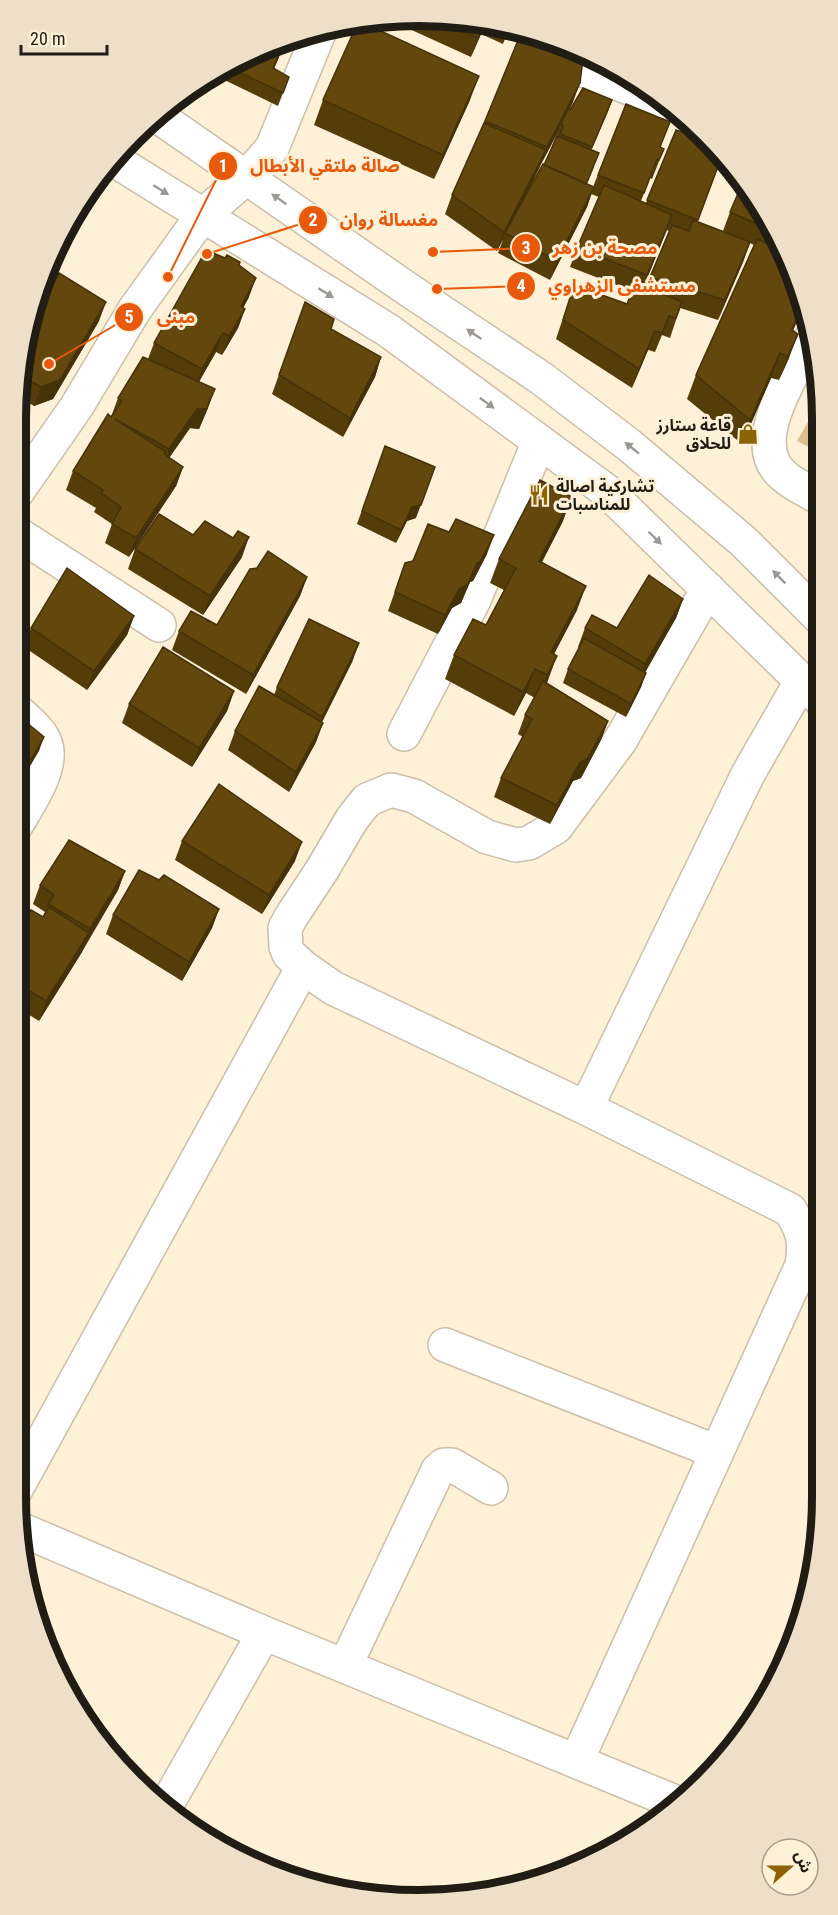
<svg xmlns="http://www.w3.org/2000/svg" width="838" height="1915" viewBox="0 0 838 1915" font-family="'Roboto Condensed','Noto Sans Arabic',sans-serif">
<rect width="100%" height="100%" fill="#fff0d8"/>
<path fill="#dcc090" d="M820,401V453L797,441Z"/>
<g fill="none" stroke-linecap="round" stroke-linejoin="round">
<g stroke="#ccbea7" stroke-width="36">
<path id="minor" d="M542,54L665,102
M812,337C795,371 744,444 784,476C794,485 808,491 820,498
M15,495L77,406L135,309L202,216L247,177L272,148L321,28
M15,532L159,625
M404,734L474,600L539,441
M15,827C27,806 57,765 44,740C38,728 25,718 15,709
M303,967L289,954L286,947L285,928L291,917L322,870L352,819L367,800L391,790L414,796L487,837L516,845L529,843L556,827L620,741L708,589
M586,1108L748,774L802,680
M445,1345L717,1452
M15,1491L303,967L333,988L586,1108L790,1210C803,1231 806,1240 802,1265L577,1760
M20,1529L264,1633L675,1802
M345,1666L438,1470L444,1465H452L491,1488
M167,1804L264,1633"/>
</g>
<g stroke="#ccbea7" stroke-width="36">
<path id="major" d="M156,115L406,288L541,378L629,445L744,542L820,618
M111,158L389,331L608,492L821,700"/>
</g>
<use href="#minor" stroke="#fff" stroke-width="33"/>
<use href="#major" stroke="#fff" stroke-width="33"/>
</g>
<path fill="#553d0a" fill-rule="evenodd" d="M393,16L472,19L510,27L503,44L481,34L471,57L383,17Z
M521,33L573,102L569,110L612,100L591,150L594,167L587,184L593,187L626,104L660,147L664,149L652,179L650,178L641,201L646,203L676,130L723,153L697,222L744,240L723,231L730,212L742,184L792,264L803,306L793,331L789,358L779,380L771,378L742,444L687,399L696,375L754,245L750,243L743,262L718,320L680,308L670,338L662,335L655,352L648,350L632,388L556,339L574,285L627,304L632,291L570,267L577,248L599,197L591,194L587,207L550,280L498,253L503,240L497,251L445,214L452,195L482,127ZM558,132L544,165L520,207L540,166ZM667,230L669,231L646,288L643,287Z
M241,57H279L274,69L289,77L278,106L212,74Z
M323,100H470L434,179L314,125Z
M239,266L249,297L243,308L245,309L238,328L222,355L216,352L199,382L208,408L199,429L190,428L169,458L183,467L176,486L129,557L105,543L112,524L94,512L96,508L66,490L73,471L111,417L118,398L148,359L154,343Z
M305,302L331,329L381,357L375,377L343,437L272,394Z
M31,320L99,321L53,399L34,406L19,397Z
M385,446L416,518L407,521L396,543L357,524Z
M563,521L542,562L577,610L554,654L548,680L547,683L608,721L601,740L581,778L573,781L550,824L494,797L501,778L523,737L518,734L525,715L535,698L526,693L514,716L445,679L454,655L486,625L504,590L490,583L499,559Z
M135,549L242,557L203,615L128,569Z
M487,554L473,581L470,582L461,603L452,608L438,634L388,611L405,563Z
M307,577L300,596L246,694L172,650L179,631L217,625Z
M683,599L676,618L645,673H646L641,687L626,717L563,683L568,669L579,648L578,647L585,628H617Z
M134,616L127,635L87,690L24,647L31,628Z
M359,643L352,662L322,722L323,723L316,742L289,792L228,750L235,731L274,695L277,687Z
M234,691L227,711L192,767L122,723L129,704Z
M182,841L295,861L262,914L175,860Z
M125,871L118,890L82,952L39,1021L15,1006V935L43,917L45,912L33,904L40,885Z
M159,880L219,909L212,928L182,981L106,934L113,915Z"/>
<path fill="#453208" d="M485,22L481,34L471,57L478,38Z
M284,44L279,57L268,81L273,68Z
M479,76L470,100L434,179L443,155Z
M580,83L573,102L562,124L561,123L558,132L540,166L547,147Z
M612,100L607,114L587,160L592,147Z
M546,150L539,169L506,234L505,233L497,251L504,232Z
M594,187L587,207L550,280L557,261Z
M672,215L665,234L641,294L647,275Z
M750,242L743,262L718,320L725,300Z
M256,278L249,297L234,325L241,306Z
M106,302L99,321L53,399L34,406L41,387Z
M803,304V306L783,354L792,330Z
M245,309L238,328L222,355L229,336Z
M655,331L648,350L632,388L639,369Z
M223,333L216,352L195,388L202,369Z
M798,334L789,358L779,380L788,356Z
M780,353L771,378L742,444L750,420Z
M381,357L375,377L343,437L350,418Z
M215,389L208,408L199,429L190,428L162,468L169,449L197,409Z
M183,467L176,486L129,557L136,538Z
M435,467L416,518L407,521L396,543L401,530L412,507Z
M572,497L563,521L530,585L539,561Z
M494,535L487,554L473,581L470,582L461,603L452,608L438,634L445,615L459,589L477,563Z
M249,537L242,557L203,615L210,596Z
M307,577L300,596L246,694L253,675Z
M586,586L577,610L544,673L551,652Z
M683,599L676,618L638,683L645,664Z
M134,616L127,635L87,690L94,671Z
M359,643L352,662L315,736L322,717Z
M557,656L548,680L538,699L547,675Z
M535,669L526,693L514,716L523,692Z
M646,673L641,687L626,717L631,704Z
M234,691L227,711L192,767L199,748Z
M608,721L601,740L581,778L573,781L550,824L557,805L580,762Z
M323,723L316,742L289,792L296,772Z
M44,737L39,751L15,792V787Z
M302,842L295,861L262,914L269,895Z
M125,871L118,890L83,948L90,929Z
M219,909L212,928L182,981L189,962Z
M89,933L82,952L39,1021L46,1001Z"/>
<path fill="#63470c" stroke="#453208" stroke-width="1.5" d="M432,17L472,19L485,21L478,38Z
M359,21L479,76L443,155L323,100L358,22Z
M521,33L583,59L580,83L547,147L485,121Z
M279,42L284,44L273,68L289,77L283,93L226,66L241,57Z
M583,88L612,100L592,147L560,134L563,126L561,123L568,110H570Z
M626,104L670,122L660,147L664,149L659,160L657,159L644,193L598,175Z
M484,123L546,150L504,232L452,195Z
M687,127L700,132L723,153L698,220L647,200L676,130L685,133Z
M557,136L599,153L586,184L544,165Z
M543,164L594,187L557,261L505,233Z
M742,184L771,230L730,212Z
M604,185L672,215L647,275L577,248Z
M693,220L750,242L725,300L650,277L672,225L689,231Z
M757,239L783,250L792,264L803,304L792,330L798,334L788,356L780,353L750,420L696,375Z
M206,250L225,258L227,255L240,262L239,265L256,278L241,306L245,309L229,336L223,333L202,369L154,343Z
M59,273L106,302L60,380L41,387L22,376L31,320Z
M635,283L682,302L676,318L669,316L662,333L655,331L639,369L563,320L574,285L627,304Z
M305,302L334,319L331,329L381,357L350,418L279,375Z
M143,357L215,389L206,409H197L169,449L115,419L166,452L164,454L183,467L136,538L112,524L121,507L101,493L103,490L73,471L108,414L111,417L122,401L118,398Z
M385,446L435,467L421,505L412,507L401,530L362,511Z
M540,480L572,497L539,561L586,586L551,652L557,656L547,675L535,669L523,692L454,655L473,619L486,625L516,568L499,559Z
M159,514L193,535L205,521L233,538L238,531L249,537L210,596L135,549Z
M456,519L494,535L480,562L477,563L468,584L459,589L445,615L395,592L405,563L413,561L428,524L449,532Z
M268,551L307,577L253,675L179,631L191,611L217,625L250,569L257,568Z
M67,568L134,616L94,671L31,628Z
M649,575L683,599L645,664L585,628L592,615L617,628Z
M309,619L359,643L322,717L277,687Z
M584,638L646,673L631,704L568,669Z
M163,647L234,691L199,748L129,704Z
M543,681L608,721L588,758L580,762L557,805L501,778L532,719L525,715Z
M259,686L323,723L296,772L235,731Z
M21,718L44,737L15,787V729Z
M219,784L302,842L269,895L182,841Z
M69,840L125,871L90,929L48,904L54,895L40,885Z
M139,870L159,880L164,875L219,909L189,962L113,915Z
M49,907L89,933L46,1001L15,982V935L31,910L43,917Z"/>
<defs><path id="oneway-solid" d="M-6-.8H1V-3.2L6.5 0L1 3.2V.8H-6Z" transform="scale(1.5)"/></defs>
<g fill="#9c9995">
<use href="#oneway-solid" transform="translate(161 190) rotate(32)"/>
<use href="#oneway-solid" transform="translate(279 199) rotate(-145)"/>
<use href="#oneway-solid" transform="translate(326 293) rotate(32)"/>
<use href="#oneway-solid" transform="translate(474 334) rotate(-146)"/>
<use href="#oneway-solid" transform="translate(487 403) rotate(36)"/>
<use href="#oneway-solid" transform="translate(632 448) rotate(-141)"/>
<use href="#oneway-solid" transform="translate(655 538) rotate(44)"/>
<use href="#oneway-solid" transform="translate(779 577) rotate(-135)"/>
</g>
<defs>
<g id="shop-bare" transform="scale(1.62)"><path d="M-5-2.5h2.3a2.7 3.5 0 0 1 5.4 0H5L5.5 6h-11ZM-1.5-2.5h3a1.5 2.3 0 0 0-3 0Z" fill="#8b6303" stroke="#fff0d8" stroke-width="2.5" paint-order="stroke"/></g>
<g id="restaurant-bare" transform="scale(1.62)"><path d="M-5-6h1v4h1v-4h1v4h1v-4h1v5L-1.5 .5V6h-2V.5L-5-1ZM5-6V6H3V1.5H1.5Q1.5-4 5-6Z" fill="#8b6303" stroke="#fff0d8" stroke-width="2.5" paint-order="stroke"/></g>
</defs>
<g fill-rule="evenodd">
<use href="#shop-bare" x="748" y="434"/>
<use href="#restaurant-bare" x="539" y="495"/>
</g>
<g text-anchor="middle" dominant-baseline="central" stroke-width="6" stroke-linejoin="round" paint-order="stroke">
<g font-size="16" font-weight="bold" fill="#221d14" stroke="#fff0d8" text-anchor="end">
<text x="731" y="425">قاعة ستارز<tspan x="731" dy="18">للحلاق</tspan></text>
<text x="556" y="486" text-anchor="start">تشاركية اصالة<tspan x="556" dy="18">للمناسبات</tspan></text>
</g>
</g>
<path d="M0 0H838V1915H0ZM419 26H419A393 393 0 0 1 812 419V1497A393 393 0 0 1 419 1890H419A393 393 0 0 1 26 1497V419A393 393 0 0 1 419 26Z" fill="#eddfc8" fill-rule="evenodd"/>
<path fill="none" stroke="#221d14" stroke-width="8" d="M419 26H419A393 393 0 0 1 812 419V1497A393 393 0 0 1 419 1890H419A393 393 0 0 1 26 1497V419A393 393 0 0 1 419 26Z"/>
<path fill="none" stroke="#e8590c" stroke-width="2" d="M168 277L223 166M207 254L313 220M433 252L526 248M437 289L521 286M49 364L129 317"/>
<g fill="#e8590c" stroke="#fff0d8" stroke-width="2">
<circle cx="168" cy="277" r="6"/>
<circle cx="207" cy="254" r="6"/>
<circle cx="433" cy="252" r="6"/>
<circle cx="437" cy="289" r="6"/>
<circle cx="49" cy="364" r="6"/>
<circle cx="223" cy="166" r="15"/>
<circle cx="313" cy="220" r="15"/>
<circle cx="526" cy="248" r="15"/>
<circle cx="521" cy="286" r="15"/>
<circle cx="129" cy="317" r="15"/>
</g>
<g font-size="18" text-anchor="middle" font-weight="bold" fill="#fff">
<text x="223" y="172">1</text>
<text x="313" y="226">2</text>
<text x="526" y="254">3</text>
<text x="521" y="292">4</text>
<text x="129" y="323">5</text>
</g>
<g font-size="18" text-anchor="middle" font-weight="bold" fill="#e8590c" stroke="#fff0d8" stroke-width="6" stroke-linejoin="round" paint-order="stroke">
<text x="325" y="172">صالة ملتقي الأبطال</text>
<text x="389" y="226">مغسالة روان</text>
<text x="605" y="254">مصحة بن زهر</text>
<text x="622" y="292">مستشفى الزهراوي</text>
<text x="176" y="323">مبنى</text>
</g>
<g transform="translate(790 1867) rotate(69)"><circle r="28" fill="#fff0d8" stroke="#a79c8a" stroke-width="1.5"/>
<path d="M0-4.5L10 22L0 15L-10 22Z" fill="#8b6303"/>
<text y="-9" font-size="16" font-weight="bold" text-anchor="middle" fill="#221d14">ش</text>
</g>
<path d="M21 45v9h86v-9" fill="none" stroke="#221d14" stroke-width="3"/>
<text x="30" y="45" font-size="18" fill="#221d14" stroke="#fff0d8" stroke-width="4.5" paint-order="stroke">20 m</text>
</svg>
